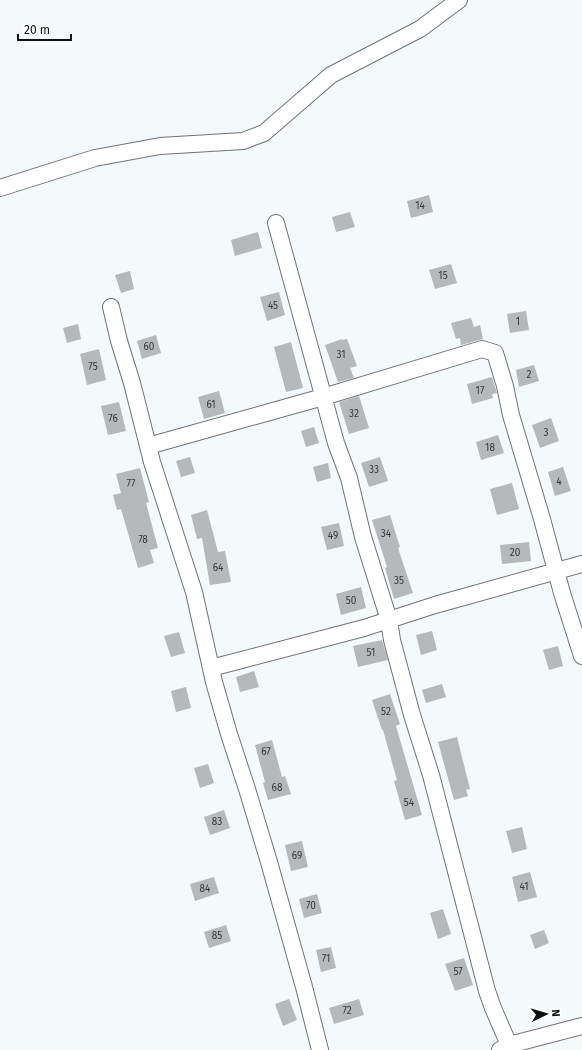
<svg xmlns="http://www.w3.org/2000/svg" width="582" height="1050" viewBox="0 0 582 1050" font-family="'Fira Sans',sans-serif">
<rect width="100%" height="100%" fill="#f4f9fb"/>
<path fill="#b5b9bb" d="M429,195L433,212L411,218L407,201Z
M350,212L355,227L336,232L332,217Z
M258,232L262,248L235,256L231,240Z
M451,264L457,283L435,289L429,270Z
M130,271L134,289L121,293L115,275Z
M279,292L285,315L267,321L260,297Z
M526,311L529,330L510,333L507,314Z
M471,318L474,327L480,325L483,339L461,345L460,338L456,339L451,323Z
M78,324L81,339L67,343L63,328Z
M156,335L161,353L142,359L137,341Z
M342,339V340L347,339L357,366L350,368L354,378L338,382L325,345Z
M291,342L303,388L286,392L274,347Z
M99,349L106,380L87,385L80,354Z
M534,365L539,381L519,387L516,370Z
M492,377L497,393L492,394L493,398L472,404L467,384Z
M219,391L225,413L204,419L198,397Z
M359,396L369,428L349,434L339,402Z
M119,402L126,431L108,435L101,406Z
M551,418L559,441L540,448L532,425Z
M314,427L319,443L306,447L301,431Z
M498,435L504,453L481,460L476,442Z
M190,457L195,473L181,477L176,461Z
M380,457L388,481L369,487L361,463Z
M328,463L331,478L317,482L313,467Z
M563,467L571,491L555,496L548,472Z
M140,468L149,502L146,503L158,548L150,550L154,563L138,568L121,509L117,510L113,495L121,493L116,474Z
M512,483L519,509L497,515L490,489Z
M207,510L218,552L225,551L231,582L210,585L202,538L197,539L191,515Z
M390,515L400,547L398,548L413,593L394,599L385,568L387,567L372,520Z
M339,523L344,546L327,550L321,527Z
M529,542L531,561L502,564L500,545Z
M361,587L366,608L341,615L336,594Z
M432,631L437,650L421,655L416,635Z
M179,632L185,653L171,657L164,636Z
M382,640L388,660L358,667L353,646Z
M558,646L563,666L549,670L543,650Z
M254,671L259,687L240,692L236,677Z
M442,684L446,697L426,703L422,690Z
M186,687L191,708L176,712L171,691Z
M390,694L400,724L396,726L422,815L405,820L394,781L397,780L383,730H382L372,700Z
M457,737L470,789L466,790L468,796L454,800L438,742Z
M272,740L282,777L285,776L291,794L268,800L263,783L265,782L255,745Z
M208,764L214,783L200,788L194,768Z
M224,810L230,828L210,835L204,817Z
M522,827L527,849L512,853L506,831Z
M302,841L308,867L291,871L285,845Z
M530,872L537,897L518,902L512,877Z
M214,877L219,893L195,901L190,884Z
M317,894L322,913L304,918L299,899Z
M443,909L451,934L438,939L430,913Z
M226,925L231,941L209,948L204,932Z
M544,930L549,943L535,949L530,935Z
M331,947L336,968L321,972L316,950Z
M464,958L473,985L455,991L445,964Z
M289,999L297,1020L283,1026L275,1004Z
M359,999L364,1015L334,1024L329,1008Z"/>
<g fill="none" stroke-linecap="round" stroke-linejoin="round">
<g stroke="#6f7475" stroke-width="18">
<path id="minor" d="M0,188L95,158L160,146L243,141L264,133L331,75L420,29L459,0
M276,223L336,443L349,478L363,537L389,620L392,640L412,715L431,775L487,991L493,1008L509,1045
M111,307L119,341L132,383L148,446
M211,668L364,628L435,605L582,564
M320,1050L304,987L269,862L247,789L229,734L214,682L194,592L152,462L148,446L323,397L482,349L495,353L505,386L511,415L542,519L562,593L582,656
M500,1050L509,1045L582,1026"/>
</g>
<use href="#minor" stroke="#fff" stroke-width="16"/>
</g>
<g text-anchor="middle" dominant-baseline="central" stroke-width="3" stroke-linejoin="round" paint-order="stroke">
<g font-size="10" fill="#373a3a">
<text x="420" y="206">14</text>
<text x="443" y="276">15</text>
<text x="273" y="306">45</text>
<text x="518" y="322">1</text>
<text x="149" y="347">60</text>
<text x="341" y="355">31</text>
<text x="93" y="367">75</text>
<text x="529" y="375">2</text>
<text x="480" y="391">17</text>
<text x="211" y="405">61</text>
<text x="354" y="414">32</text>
<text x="113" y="419">76</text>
<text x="546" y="433">3</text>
<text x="490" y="448">18</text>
<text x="374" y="470">33</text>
<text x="559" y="482">4</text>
<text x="131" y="484">77</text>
<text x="386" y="534">34</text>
<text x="333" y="536">49</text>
<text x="143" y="540">78</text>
<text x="515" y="553">20</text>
<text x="218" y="568">64</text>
<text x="399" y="581">35</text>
<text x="351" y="601">50</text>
<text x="371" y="653">51</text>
<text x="386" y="712">52</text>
<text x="266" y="752">67</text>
<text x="277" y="788">68</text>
<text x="409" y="803">54</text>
<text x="217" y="822">83</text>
<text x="297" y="856">69</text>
<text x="524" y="887">41</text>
<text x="205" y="889">84</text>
<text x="311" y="906">70</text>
<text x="217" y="936">85</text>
<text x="326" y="959">71</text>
<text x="458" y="972">57</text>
<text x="347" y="1011">72</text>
</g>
</g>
<g transform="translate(546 1014) rotate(85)" stroke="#ffffff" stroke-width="3" paint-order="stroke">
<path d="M0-3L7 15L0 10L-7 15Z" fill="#0d0f0f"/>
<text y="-6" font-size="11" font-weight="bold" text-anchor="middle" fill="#0d0f0f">N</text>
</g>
<path d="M18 34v6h53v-6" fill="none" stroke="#0d0f0f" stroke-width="2"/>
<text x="24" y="34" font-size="12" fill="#0d0f0f" stroke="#ffffff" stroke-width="3" paint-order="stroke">20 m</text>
</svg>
